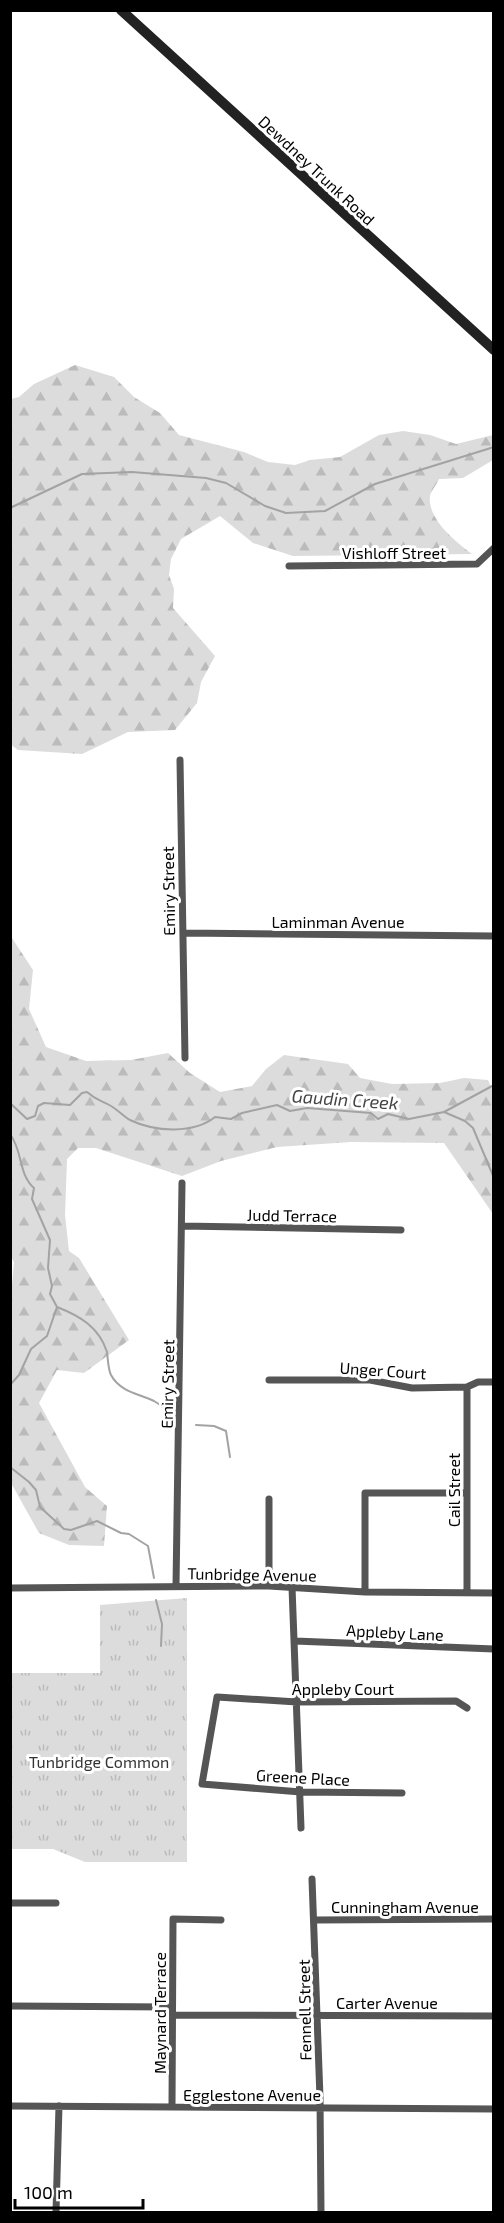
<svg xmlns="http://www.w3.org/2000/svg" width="504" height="2223" viewBox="0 0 504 2223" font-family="'Exo 2',sans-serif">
<defs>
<pattern id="grass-tufts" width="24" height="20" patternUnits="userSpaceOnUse" patternTransform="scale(1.5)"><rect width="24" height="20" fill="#dcdcdc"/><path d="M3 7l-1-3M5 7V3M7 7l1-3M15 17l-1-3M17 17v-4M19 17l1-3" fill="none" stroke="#bbb"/></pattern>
<pattern id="forest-firs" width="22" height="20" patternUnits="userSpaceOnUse" patternTransform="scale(1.5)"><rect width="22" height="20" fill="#dcdcdc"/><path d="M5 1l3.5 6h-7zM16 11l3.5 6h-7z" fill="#bbb"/></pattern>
</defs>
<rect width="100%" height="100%" fill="#fff"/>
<path fill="url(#grass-tufts)" d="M187,1598V1862H85L53,1849H11V1673H100V1605Z"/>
<path fill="url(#forest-firs)" d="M75,365L114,377L134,397L160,413L179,435L244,452L268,462L295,465L310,460L340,457L379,435L403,431L430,435L456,444L493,435V460L463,478L439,479C437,484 431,491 430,496C427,519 456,542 472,554L293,556L253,543L220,516L181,539L171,559L169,575L174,589L173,608L215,656L201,682L197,703L175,730L128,732L82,754L18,750L10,744L11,399L19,397L34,384Z
M10,935L33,970L29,1009L46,1047L86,1061L131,1060L168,1053L190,1073L220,1092L252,1086L266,1069L284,1055L348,1064L360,1078L392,1084L440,1083L464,1078L488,1080L493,1091V1214L444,1143L351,1142L277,1147L221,1161L182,1176L96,1148H78L67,1159L65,1215L69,1251L79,1258L129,1340L84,1373L57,1370L39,1403L85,1487L107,1506L104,1546L69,1545L39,1533L11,1483L10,1309L14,1262L10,1255Z"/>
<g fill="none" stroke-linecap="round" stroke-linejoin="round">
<path stroke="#a3a3a3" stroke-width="2" d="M10,508L82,474L132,472L206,478L226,483L265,506L286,513L325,511L375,484L494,447
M10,1103L27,1119L35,1116L38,1106L44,1103L70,1105L82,1093L87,1092C97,1101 101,1100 111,1106C118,1110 123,1116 130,1120C155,1132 194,1134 215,1117L231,1119L242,1113L277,1105L290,1111L307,1108L371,1113L378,1119L388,1114L409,1119L444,1112L465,1121L473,1128L494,1178
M444,1112L494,1085
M10,1134C23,1151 18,1174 34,1188L32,1199L50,1240L48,1268L52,1286L50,1294L57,1307L47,1336L31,1349L19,1375L10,1385
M494,1181V1189
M57,1307C80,1316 99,1327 107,1352C108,1359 108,1369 111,1375C120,1392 140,1394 154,1401C161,1405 166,1410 174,1414
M196,1425L214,1426L226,1431L230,1457
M10,1467L29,1482L36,1490L40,1507L64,1529L71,1530L97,1521L121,1533L129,1534L148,1546L154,1578
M156,1600L162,1624L161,1646"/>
<path stroke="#555" stroke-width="7" d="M289,566L477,564L494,548
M180,760L185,1058
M183,933L494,936
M182,1226L401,1230
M269,1380H370L412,1388L467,1387L478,1382H494
M467,1387V1593
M269,1499V1586
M176,1586L182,1183
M292,1587L301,1828
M10,1588L269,1586L365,1592L494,1593
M365,1592V1493H466
M295,1641L494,1649
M402,1793L301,1792L202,1784L217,1697L297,1702L456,1701L467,1708
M312,1879L320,2098L321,2212
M10,1903H56
M316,1920L494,1919
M10,2006L172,2007
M173,2015L494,2016
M10,2106L494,2109
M172,2107L173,1919L221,1920
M56,2212L59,2106"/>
<path stroke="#222" stroke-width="10" d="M121,10L494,350"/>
</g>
<g text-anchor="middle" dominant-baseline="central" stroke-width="6" stroke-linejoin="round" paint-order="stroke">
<g font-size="16" fill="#000" stroke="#fff">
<text transform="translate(317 170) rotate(43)">Dewdney Trunk Road</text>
<text x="394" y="552">Vishloff Street</text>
<text transform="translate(168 891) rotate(-91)">Emiry Street</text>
<text x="338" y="921">Laminman Avenue</text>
<text transform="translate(292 1215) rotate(1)">Judd Terrace</text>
<text transform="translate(383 1370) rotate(4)">Unger Court</text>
<text transform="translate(167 1384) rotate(-89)">Emiry Street</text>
<text transform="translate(453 1490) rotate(-90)">Cail Street</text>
<text transform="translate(252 1574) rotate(1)">Tunbridge Avenue</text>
<text transform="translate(395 1632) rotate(3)">Appleby Lane</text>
<text x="343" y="1688">Appleby Court</text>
<text transform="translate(303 1777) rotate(3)">Greene Place</text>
<text x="405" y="1906">Cunningham Avenue</text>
<text x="387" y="2002">Carter Avenue</text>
<text transform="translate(304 2010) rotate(-91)">Fennell Street</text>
<text transform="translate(159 2013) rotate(-90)">Maynard Terrace</text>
<text x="252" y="2094">Egglestone Avenue</text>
</g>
<g font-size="16" fill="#333" stroke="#fff">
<text x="99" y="1761">Tunbridge Common</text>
</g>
<g font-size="18" font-style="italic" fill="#444" stroke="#fff">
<text transform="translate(345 1099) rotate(4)">Gaudin Creek</text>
</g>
</g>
<rect width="504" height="2223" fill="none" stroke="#000000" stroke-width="24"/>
<path d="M15 2199v9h128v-9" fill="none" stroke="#000000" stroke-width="3"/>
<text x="24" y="2199" font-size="18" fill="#000000" stroke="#ffffff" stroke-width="4.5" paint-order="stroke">100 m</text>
</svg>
